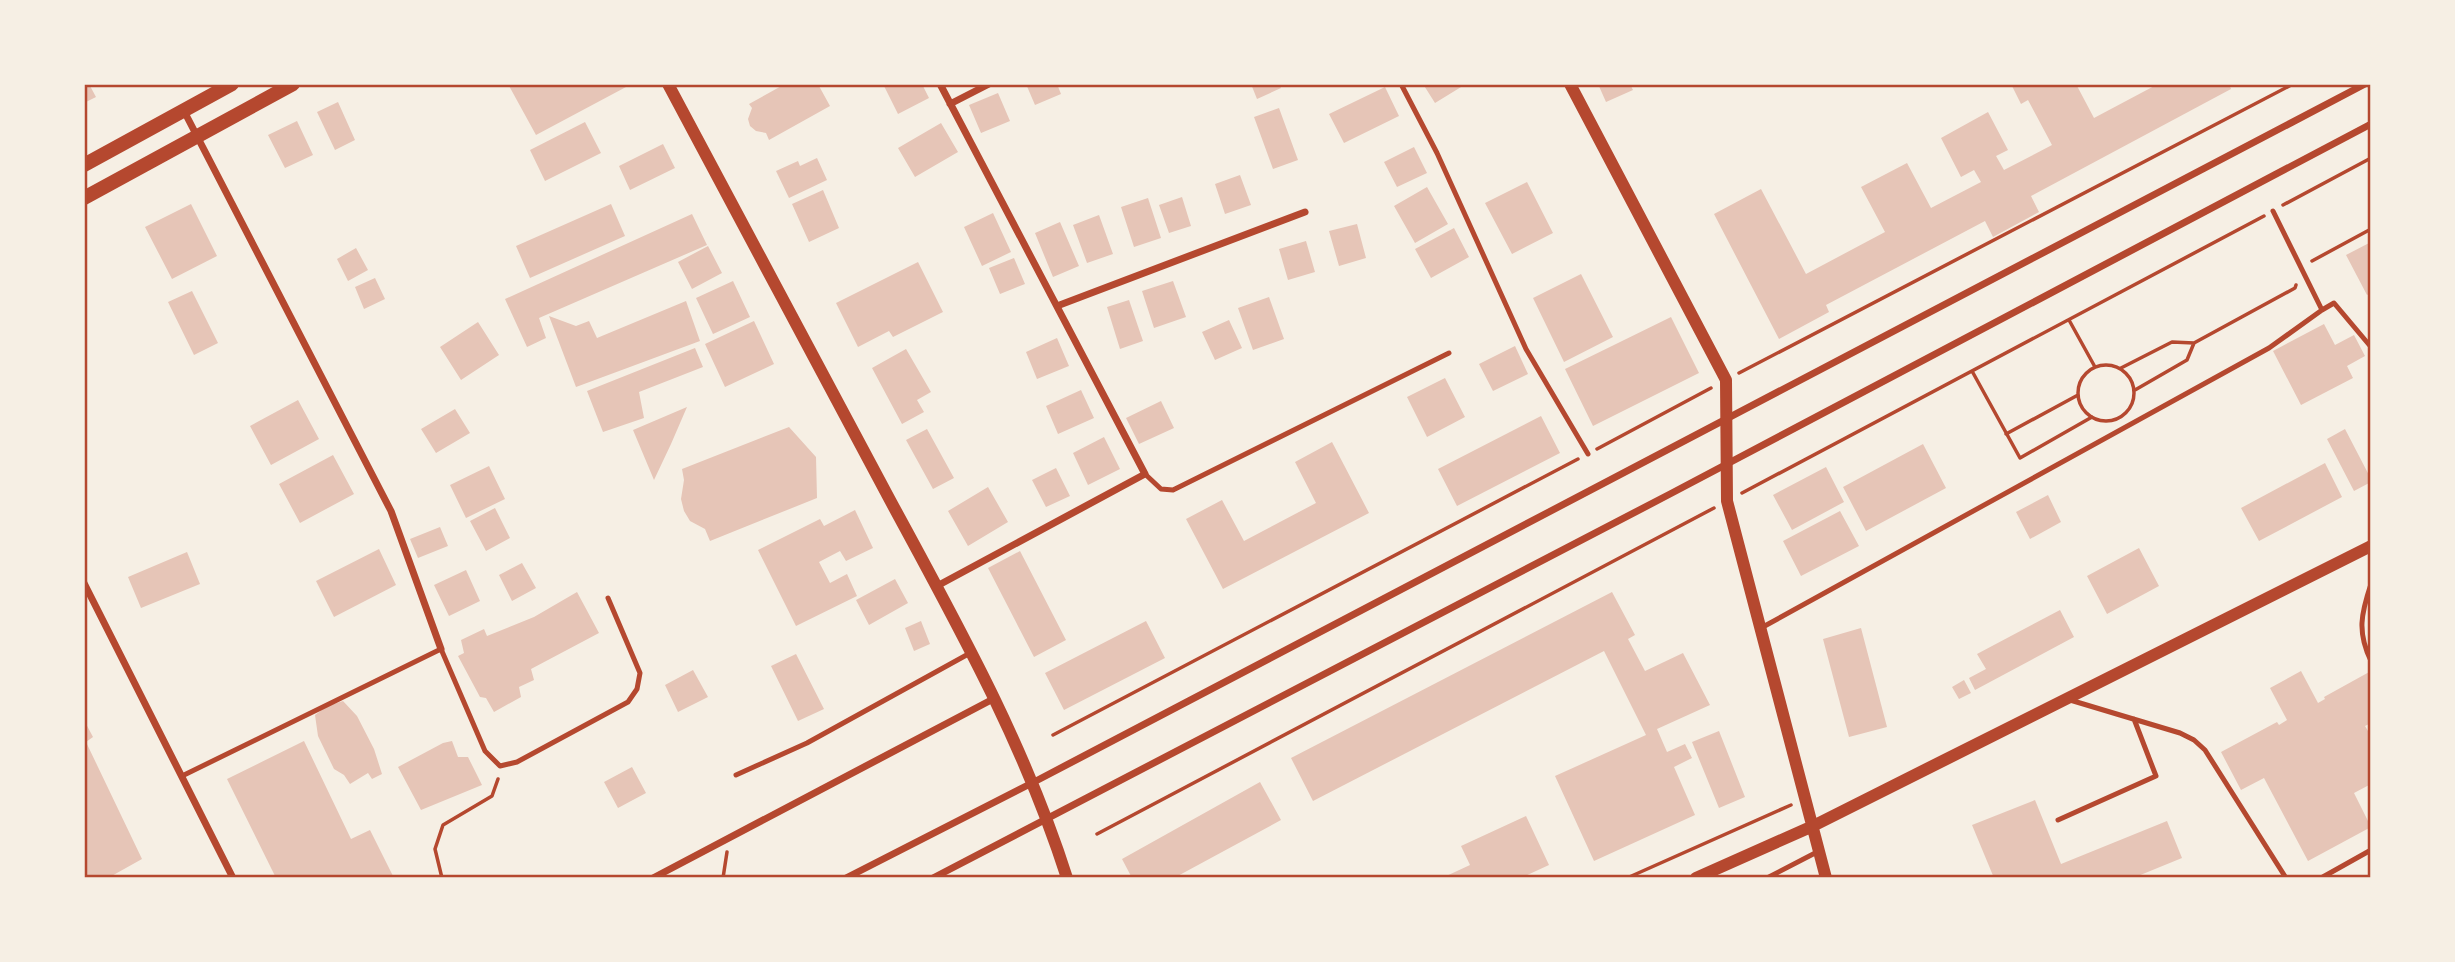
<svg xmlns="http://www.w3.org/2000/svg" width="2455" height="962" viewBox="0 0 2455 962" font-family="'Open Sans',sans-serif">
<rect width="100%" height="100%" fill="#f6efe4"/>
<path fill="#e6c5b7" d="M84,84H89L96,97L84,103Z
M508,84H624L626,87L536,135Z
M785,84H823L819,86L830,106L769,140L766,133L756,131L750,126L748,119L752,108L749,104Z
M883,84H922L929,98L898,114Z
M1026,84H1057L1061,94L1035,105Z
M1251,84H1279L1281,88L1257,99Z
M1423,84H1466L1435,103Z
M1598,84H1630L1633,90L1606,102Z
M2011,84H2076L2094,118L2158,84H2229L2231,89L2031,196L2039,212L1993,237L1985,221L1826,305L1829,312L1779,339L1714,214L1761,189L1806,274L1885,232L1861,187L1907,163L1931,208L1981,182L1974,170L1961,177L1941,138L1988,112L2008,150L1996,156L2004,170L2052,145L2028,100L2021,104Z
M1385,87L1399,116L1344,143L1329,114Z
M998,93L1010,121L981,133L969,105Z
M338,102L355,140L335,150L317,112Z
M1279,108L1298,160L1273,169L1254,117Z
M297,121L313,155L285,168L268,135Z
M585,122L601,153L545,181L530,150Z
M941,123L958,152L915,177L898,148Z
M663,144L675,168L630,190L619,166Z
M1414,147L1427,173L1397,187L1384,162Z
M817,158L827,180L789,198L776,171L798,161L800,166Z
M1240,175L1251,205L1225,214L1215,184Z
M1527,182L1553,233L1512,254L1485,203Z
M1427,187L1448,224L1415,243L1394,206Z
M823,190L839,228L809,242L792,204Z
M1182,197L1191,226L1169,233L1159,205Z
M1148,198L1161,238L1134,247L1121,207Z
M191,204L217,256L172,279L145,227Z
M611,204L625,236L530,278L516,246Z
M993,213L1011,252L982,266L964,227Z
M692,214L707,245L539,318L546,338L527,347L505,299Z
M1099,215L1113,254L1087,263L1073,225Z
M1060,222L1079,266L1053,277L1035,233Z
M1357,224L1366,258L1339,266L1329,231Z
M1454,228L1469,257L1431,278L1415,249Z
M1306,241L1315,272L1288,280L1279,249Z
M2371,242V293L2367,295L2346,255Z
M708,246L722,273L692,289L678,262Z
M356,248L368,270L348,281L337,259Z
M1014,258L1025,284L1000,294L989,268Z
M918,262L943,312L893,337L889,331L858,347L836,303Z
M1581,274L1613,337L1564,362L1533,298Z
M375,278L385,299L364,309L355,287Z
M733,281L750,317L713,334L696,298Z
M1173,281L1186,317L1154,328L1142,291Z
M192,291L218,343L194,355L168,302Z
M1269,297L1284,339L1253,350L1238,308Z
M1129,300L1143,341L1120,349L1107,307Z
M686,301L700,341L576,387L549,316L576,326L589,321L597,338Z
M1671,317L1699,373L1593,426L1565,369Z
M1229,320L1242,348L1215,360L1202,332Z
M754,321L774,364L725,387L705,344Z
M478,322L499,355L461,380L440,347Z
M2324,324L2335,345L2354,335L2365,356L2347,366L2353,378L2301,405L2273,351Z
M1057,338L1069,366L1037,379L1026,352Z
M1515,346L1528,374L1493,391L1479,364Z
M695,348L703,367L639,392L644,418L603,432L587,391Z
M906,349L931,392L917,400L924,412L902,424L872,368Z
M1445,378L1465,417L1427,437L1407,397Z
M1081,390L1094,418L1058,434L1046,406Z
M298,400L319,439L271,465L250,426Z
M1161,401L1174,428L1139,444L1126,418Z
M687,407L671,444L654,480L633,430Z
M455,409L470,433L436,453L421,429Z
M1541,416L1560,453L1457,506L1438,469Z
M789,427L816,457L817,498L710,541L705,529L690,521L684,511L681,499L684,480L682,469Z
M927,429L954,478L933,489L906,440Z
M2345,429L2371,479V482L2354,491L2327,439Z
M1104,437L1120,469L1088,485L1073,453Z
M1332,442L1369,513L1223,589L1186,519L1222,500L1244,541L1316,503L1295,462Z
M1923,444L1946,488L1866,531L1843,487Z
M333,455L354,494L300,523L279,484Z
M2325,463L2342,497L2259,541L2241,508Z
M489,466L505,499L466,518L450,485Z
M1826,467L1844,502L1792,530L1773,495Z
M1056,468L1070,496L1046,507L1032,480Z
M988,487L1008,522L968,546L948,511Z
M2048,495L2061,522L2030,539L2016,512Z
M495,508L510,538L486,551L470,521Z
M855,510L873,548L846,561L840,551L819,562L830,583L847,574L857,596L796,626L758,550L820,519L824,526Z
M1840,511L1859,546L1801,576L1783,541Z
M440,527L448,546L418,558L410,539Z
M2139,548L2159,586L2107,614L2087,576Z
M379,549L396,585L334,617L316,581Z
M1020,551L1066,640L1034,657L988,568Z
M187,552L200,584L141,608L128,577Z
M522,563L536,588L512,601L499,575Z
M466,570L480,601L449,616L434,585Z
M895,579L908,603L869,625L856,600Z
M577,592L599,633L531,669L534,680L519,687L521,697L494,712L486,698L480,697L458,656L464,653L461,640L484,629L487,636L534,617Z
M1612,592L1635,635L1628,639L1645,671L1683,653L1710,705L1657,729L1667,752L1685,744L1692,758L1674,767L1695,815L1594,861L1555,776L1646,735L1604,651L1313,801L1291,758Z
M2060,610L2074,637L1975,690L1969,678L1986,669L1977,654Z
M921,621L930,644L914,651L905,628Z
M1146,621L1165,658L1064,710L1045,673Z
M1861,628L1887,727L1849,737L1823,639Z
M796,654L824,709L798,721L771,666Z
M693,670L708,697L678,712L665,685Z
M2301,671L2318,703L2325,699L2324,697L2371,671V723L2365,726L2371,736V784L2354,793L2371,827L2308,861L2264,778L2241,790L2221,752L2277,722L2279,725L2287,720L2270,688Z
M1964,680L1971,693L1959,699L1952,687Z
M343,701L357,716L374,749L382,774L372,779L368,773L350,784L344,775L334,769L318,736L315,715L327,706Z
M84,720L93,737L86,742L142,859L108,878H84Z
M1719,731L1745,797L1719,808L1692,742Z
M304,741L351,839L370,830L394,878H276L227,779Z
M452,741L458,757H468L482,785L421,810L398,767L443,743Z
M632,767L646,793L618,808L604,782Z
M1260,782L1281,820L1174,878H1132L1122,859Z
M2035,800L2061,864L2167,821L2182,858L2133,878H1994L1972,825Z
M1526,816L1549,865L1521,878H1442L1470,865L1461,846Z"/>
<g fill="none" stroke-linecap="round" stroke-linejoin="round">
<path stroke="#b5482f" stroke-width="3.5" d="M2283,205L2371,158
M2312,261L2371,229
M2069,320L2095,367
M2078 393a28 28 0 1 1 56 0a28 28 0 1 1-56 0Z
M2121,368L2172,342L2194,343L2295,288L2296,285
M1972,371L2020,458L2092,417
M1739,373L2293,84
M2135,390L2187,360L2194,343
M2006,434L2078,395
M1597,449L1711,388
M1742,493L2264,216
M1053,735L1578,459
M1097,834L1714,508
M442,878L435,849L443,825L492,796L498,779
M723,878L727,852
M1627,878L1791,805"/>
<path stroke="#b5482f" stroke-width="5" d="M1401,84L1437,153L1526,349L1588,454
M2322,310L2334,303L2371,347
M1145,474L1161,489L1173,490L1449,353
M2371,584C2361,614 2357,632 2371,661
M1761,628L2269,348L2322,310L2273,211
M2070,700L2180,733L2194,740L2205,750L2286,878
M736,775L807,743L972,652
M182,776L441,649L485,751L500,766L517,762L628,702L637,689L640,673L608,598
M2058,820L2156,776L2134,719
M1767,878L1819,851
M2321,878L2371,850"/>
<path stroke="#b5482f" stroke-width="7" d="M950,104L989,84
M184,111L391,511L441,649
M1057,306L1305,212
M84,583L233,878
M937,586L1145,474L940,84
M653,878L995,698
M846,878L1034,782L2365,84
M933,878L1670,494L2371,124"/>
<path stroke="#b5482f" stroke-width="12" d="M668,84C742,223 816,361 890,500C957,624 1024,743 1067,878
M1570,84L1726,380L1727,501L1826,878
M1696,878L1813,826L2371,546"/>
<path stroke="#b5482f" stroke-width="14" d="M84,165L232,84
M84,198L293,84"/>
</g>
<rect width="2455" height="962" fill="none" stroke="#f6efe4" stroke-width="172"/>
<rect x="86" y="86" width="2283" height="790" fill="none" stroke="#b5482f" stroke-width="2.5"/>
</svg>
